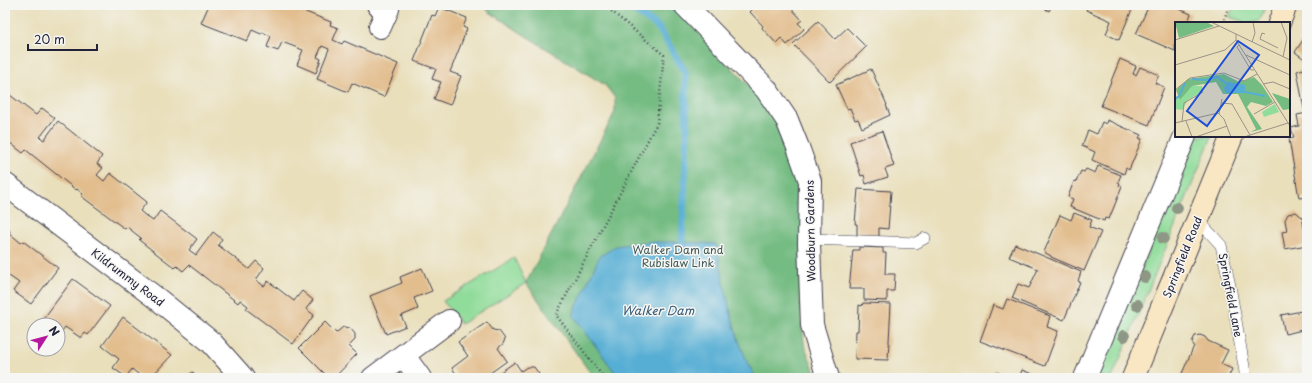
<svg xmlns="http://www.w3.org/2000/svg" width="1312" height="383" viewBox="0 0 1312 383" font-family="'Playpen Sans',sans-serif">
<rect width="100%" height="100%" fill="#f6f6f2"/>
<filter id="ink" filterUnits="userSpaceOnUse"><feTurbulence type="fractalNoise" baseFrequency=".025" numOctaves="2"/><feDisplacementMap in="SourceGraphic" scale="8" xChannelSelector="R" yChannelSelector="G"/><feConvolveMatrix kernelMatrix="1 2 1 2 8 2 1 2 1" color-interpolation-filters="sRGB"/></filter>
<filter id="wash" filterUnits="userSpaceOnUse"><feTurbulence type="fractalNoise" baseFrequency=".012" numOctaves="4" result="noise"/><feDisplacementMap in="SourceGraphic" scale="16" xChannelSelector="R" yChannelSelector="G"/><feGaussianBlur stdDeviation="0.9" result="paint"/><feColorMatrix in="noise" values="0 0 0 0 0 0 0 0 0 0 0 0 0 0 0 0 0 1.4 0 .05"/><feComposite in="paint" operator="in"/></filter>
<g filter="url(#wash)">
<rect width="100%" height="100%" fill="#e9dfbb"/>
<path fill="#90dc9a" stroke="#597f6a" d="M1234,5H1266L1261,18L1257,22L1248,23L1229,17Z
M1196,136H1212L1112,378H1096Z
M514,258L526,283L461,324L443,301Z"/>
<path fill="#74bc82" stroke="#4b6f5e" d="M483,5H672L759,96L782,130L802,189L800,300L804,344L817,378H594L526,283L615,112V98L605,85L526,36L488,11Z"/>
<path fill="#57aed4" stroke="#3c6888" d="M645,242H682L716,244C726,289 732,338 756,378H619L573,315L599,257L616,246Z"/>
<g fill="none" stroke-linecap="round" stroke-linejoin="round">
<path stroke="#57aed4" stroke-width="7" d="M626,5L658,27L685,72L687,136L682,242"/>
</g>
<g id="blocks">
<path fill="#e2bd8d" d="M209,5H281L284,6L288,5L331,22L330,25L338,28L333,40L342,44L344,41L398,64L384,97L352,83L348,92L317,79L329,49L322,46L317,57L321,59L316,73L297,65L303,50L282,42L278,51L267,47L271,36L262,32L261,34L252,30L247,41L201,23Z
M757,5H788L802,20L798,23L804,29L787,45L781,38L776,43L762,28L763,26L750,12Z
M1039,5H1052L1049,11Z
M1088,5H1134L1119,40L1106,34L1111,21L1086,10Z
M1149,5H1170L1191,14L1187,23H1176L1175,51L1136,34Z
M439,7L467,18L463,27L467,29L450,72L461,76L450,105L434,99L441,82L432,79L436,69L414,61L432,15L435,16Z
M818,21L835,39L847,28L866,47L830,82L793,44Z
M1307,34V61L1295,52Z
M1120,59L1136,66L1133,74L1136,75L1140,67L1159,75L1155,83L1164,87L1149,125L1101,106Z
M1307,68V108L1304,109L1297,71Z
M871,69L887,105H886L890,115L862,128L858,119L855,120L850,108L847,109L836,85Z
M10,95L36,115L42,108L55,118L40,137L44,140L58,121L102,156L97,164L103,168L97,175L104,181L110,173L147,202L140,211L146,216L153,221L160,211L197,239L189,250L196,255L213,232L222,239L218,245L249,269L256,261L264,268L256,280L264,286L268,281L294,301L302,291L313,300L306,309L314,315L293,344L246,309L248,306L240,300L238,303L189,265L183,271L177,266L175,268L139,240L141,238L127,227L125,229L81,196L83,194L77,189L76,190L26,150L23,153L5,139V102Z
M1307,113V197L1299,198L1289,139L1294,138L1291,128L1299,126L1297,115Z
M1107,120L1141,135L1139,138L1142,139L1129,170L1126,168L1124,174L1092,160L1095,152L1082,146L1088,130L1097,134L1102,122L1106,124Z
M882,131L894,166L885,169L888,177L866,184L864,175L861,176L850,142Z
M1098,166L1121,175L1118,182L1120,183L1119,186L1122,187L1109,219L1105,218L1104,221L1070,207L1073,199L1068,197L1074,181L1076,182L1081,171L1084,172L1086,169L1095,173Z
M858,189L891,191L888,229L879,228V237L857,236V224H855Z
M1296,212L1302,217L1304,228H1307V245L1285,249L1282,232L1287,231L1285,220L1288,214Z
M1074,213L1092,220L1089,227L1101,232L1084,271L1051,257V256L1044,252L1060,215L1071,220Z
M5,227L10,231L9,233L14,237L21,243L23,241L58,268L31,304L13,291L19,283L5,273Z
M1015,244L1081,272L1078,281L1080,282L1064,320L1012,298L1018,284L1029,288L1038,269L1009,257Z
M859,247L883,248V253H886L885,274H895L894,291H887V301L864,300V289H849L853,250H859Z
M422,268L432,291L414,298L418,309L401,316L406,326L386,334L370,296L402,283L400,277Z
M1307,272V285H1306L1304,273Z
M73,279L110,306L88,335L85,333L81,338L65,327L62,331L58,328V325H54L44,318Z
M1007,299L1050,316L1047,327L1058,331L1045,366L980,341L993,305L1003,309Z
M863,303L891,304L888,360L855,359L856,331H858L859,305L862,306Z
M1307,310V329L1285,334L1281,315Z
M123,317L172,355L150,378H143L132,369L126,377L113,368L119,359L102,346Z
M325,322L336,333L343,327L350,328L355,334V340L349,346L357,354L334,378H329L299,348Z
M487,322L493,330L499,331L505,339L503,344L498,348L507,361L483,378H459L452,368L468,356L458,342Z
M1200,335L1205,337L1208,341L1228,350L1221,364L1232,369L1228,378H1180L1194,346L1192,342L1195,336Z
M515,362L521,371L527,367H534L539,374V377L492,378Z
M1022,370L1042,378H1019Z
M193,372L197,378H183Z
M997,372L1011,378H992L994,373L996,374Z"/>
</g>
</g>
<g filter="url(#ink)">
<use href="#blocks" fill-opacity="0" stroke="#403e4e" stroke-width="1"/>
<g fill="none" stroke-linecap="round" stroke-linejoin="round">
<g stroke="#403e4e" stroke-width="12">
<path id="lane" d="M1198,220L1221,245L1230,286L1246,378
M810,239L916,243L925,238"/>
</g>
<g stroke="#403e4e" stroke-width="24">
<path id="street" d="M378,5L388,9L380,27
M685,5L766,89L787,120L799,150L810,181L809,243L812,325L828,378
M5,184L160,301L211,342L243,378
M404,356L420,378
M373,378L449,321
M1085,378L1185,136"/>
</g>
<g stroke="#403e4e" stroke-width="24">
<path id="secondary" d="M1279,23L1286,5
M1133,378L1232,136"/>
</g>
<path stroke="#403e4e" stroke-width="2.5" stroke-dasharray="1 3" stroke-linecap="butt" d="M1223,23L1229,5
M604,378L556,315L657,123L664,55L604,5"/>
<use href="#lane" stroke="#fff" stroke-width="11"/>
<use href="#street" stroke="#fff" stroke-width="22"/>
<use href="#secondary" stroke="#f9e7c3" stroke-width="22"/>
</g>
<g fill="#8e9685">
<circle cx="1177" cy="208" r="6"/>
<circle cx="1163" cy="238" r="6"/>
<circle cx="1145" cy="277" r="6"/>
<circle cx="1137" cy="305" r="6"/>
<circle cx="1124" cy="336" r="6"/>
</g>
</g>
<g text-anchor="middle" dominant-baseline="central" stroke-width="3" stroke-linejoin="round" paint-order="stroke">
<g font-size="11" fill="#22223b" stroke="#f6f6f2">
<text transform="translate(810 231) rotate(-91)">Woodburn Gardens</text>
<text transform="translate(1182 257) rotate(-68)">Springfield Road</text>
<text transform="translate(128 277) rotate(37)">Kildrummy Road</text>
<text transform="translate(1231 295) rotate(79)">Springfield Lane</text>
</g>
<g font-size="11" fill="#435a58" stroke="#f6f6f2">
<text x="678" y="249">Walker Dam and<tspan x="678" dy="13">Rubislaw Link</tspan></text>
</g>
<g font-size="12" font-style="italic" fill="#375a78" stroke="#f6f6f2">
<text x="658" y="310">Walker Dam</text>
</g>
</g>
<g transform="translate(1175 22)">
<rect width="115" height="115" fill="#e9dfbb"/>
<path d="M16,64H27L28,69L13,78L7,88L0,87V76L4,74L5,78ZM100,82L104,90L89,95L87,90Z" fill="#90dc9a"/>
<path d="M0,0H31L39,4L4,16ZM49,52L64,60L79,55L87,63L98,80L91,84L76,80L72,85L87,107L76,110L81,107L63,72H48L41,60L17,64L5,78L1,68L13,57ZM97,71L115,77V87L108,88Z" fill="#74bc82"/>
<path d="M53,60L70,63V71H51L49,66Z" fill="#57aed4"/>
<path fill="none" stroke="#57aed4" stroke-width="2" d="M17,57L30,58L42,55L52,62M70,70L90,74M0,77L4,74L10,61"/>
<path fill="none" stroke="#999388" stroke-width="1" d="M36,0L115,38M106,0L112,16L108,35M61,12V18L115,104M90,12L87,11L85,17L103,26M0,18L44,4M77,20L80,11L78,0M64,23L62,25L76,48H79M71,33L115,53M0,43L50,28L61,18M88,62L98,60L115,67M0,68L15,56L49,51L69,59L82,52M47,81L57,82L75,113M44,92L47,77M79,92L100,80M11,99L17,115M7,100L9,81L28,70M0,101L43,91L49,97L56,115M21,115L52,104M69,115L113,101"/>
<path fill="#1d4ed8" fill-opacity="0.15" stroke="#1d4ed8" stroke-width="2" d="M63,19L84,33L32,104L12,89Z"/>
<rect width="115" height="115" fill="none" stroke="#22223b" stroke-width="2"/>
</g>
<rect width="1312" height="383" fill="none" stroke="#f6f6f2" stroke-width="20"/>
<g transform="translate(46 337) rotate(54)"><circle r="19" fill="#f6f6f2" stroke="#a1a1a9"/>
<path d="M0-3L7 15L0 10L-7 15Z" fill="#b5179e"/>
<text y="-6" font-size="11" font-weight="bold" text-anchor="middle" fill="#22223b">N</text>
</g>
<path d="M28 44v6h69v-6" fill="none" stroke="#22223b" stroke-width="2"/>
<text x="34" y="44" font-size="12" fill="#22223b" stroke="#f6f6f2" stroke-width="3" paint-order="stroke">20 m</text>
</svg>
